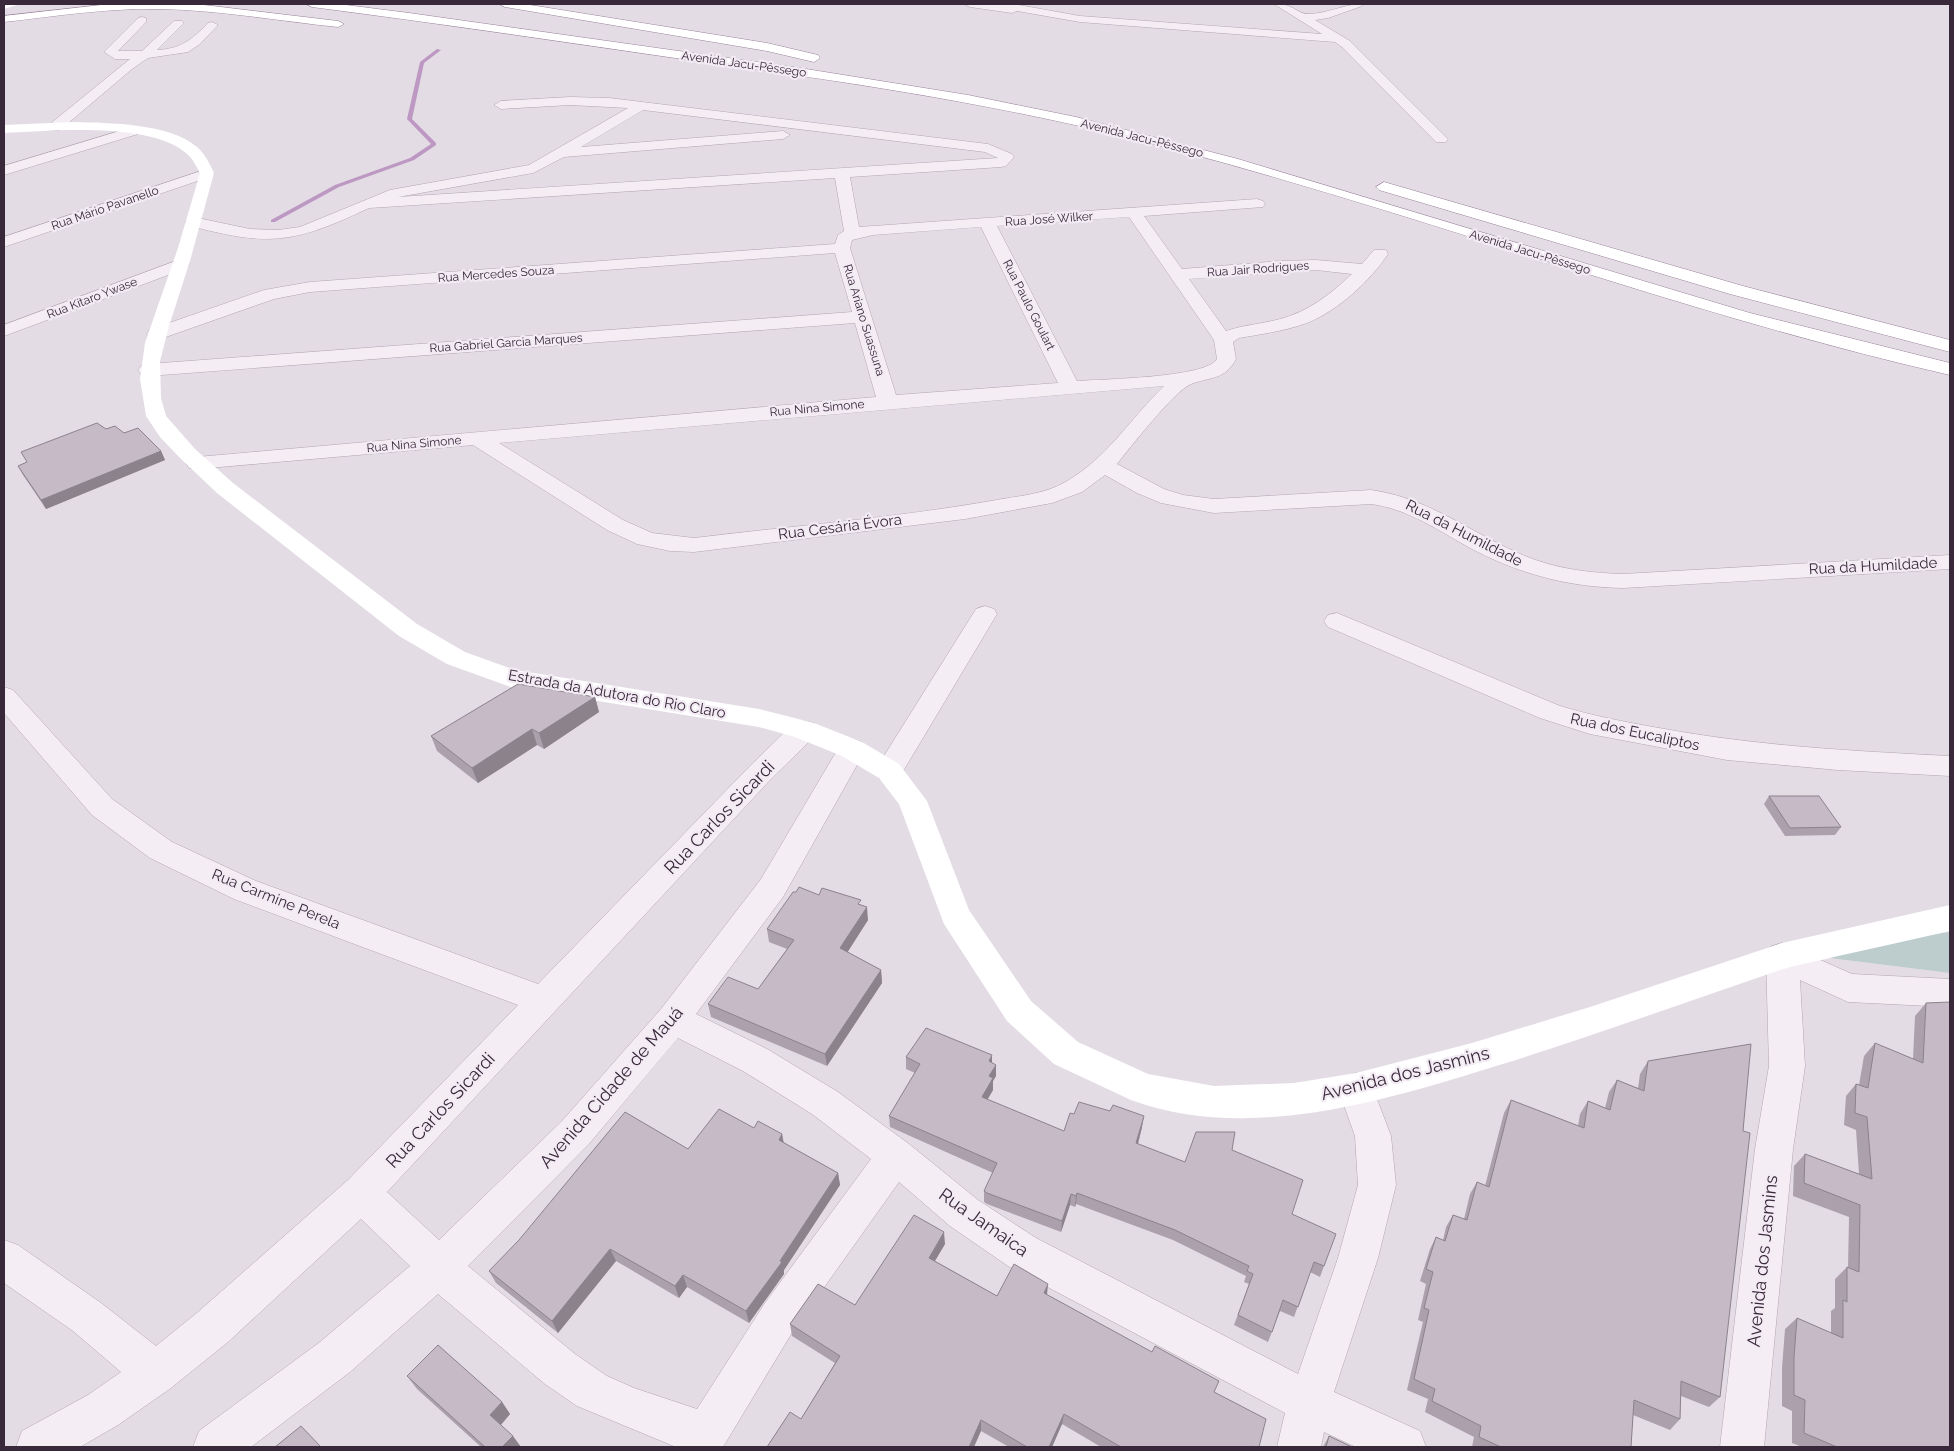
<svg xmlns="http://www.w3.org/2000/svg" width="1954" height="1451" viewBox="0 0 1954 1451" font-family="Raleway,sans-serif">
<rect width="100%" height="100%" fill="#e4dce5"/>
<path fill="#bdcdce" d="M1950,932V973L1822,957L1935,934Z"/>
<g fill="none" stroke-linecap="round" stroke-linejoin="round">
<path fill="#bc98c3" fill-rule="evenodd" d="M437,49L441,50L424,63L412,119L436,143V145L414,160L339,187L275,222H271V220L335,185L410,158L431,144L407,119L420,62Z"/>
<g stroke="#b1a6b2" stroke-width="1">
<path id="minor" d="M964,4H1013L1080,16L1322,34L1274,4C1293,3 1297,14 1308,14C1327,14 1344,4 1363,4L1362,6L1328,18L1315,20L1350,41L1448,139L1446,142H1436L1342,47L1335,42L1080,22L1017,11L1012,13L970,7Z
M142,17L146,18V22L118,51H142L174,21H182L184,23L157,50C180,49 192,40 208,23L212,22L218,25L200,44L188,52L148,58L132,69L60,130H50L48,127L50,124L130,59H115L104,52L138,18Z
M570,97L609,98L988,144L1012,154L1014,157L1006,166L1001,167L850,177L859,227L1257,199L1263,201L1265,204L1263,207L1144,216L1182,269L1280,261L1316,260L1362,264L1374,250H1386L1388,254C1370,281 1339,310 1307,323C1285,331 1262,334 1239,338L1233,342L1236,359C1225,380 1210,377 1191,384C1175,390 1129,449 1117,464L1164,489L1183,495L1214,499L1371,490C1430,498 1472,534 1525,556C1557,569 1589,573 1623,574L1950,555V569L1623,588C1568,587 1520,574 1472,549C1439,531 1409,509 1371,504L1214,513L1161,503L1137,493L1105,475L1082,492L1052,503L965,519L694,552L670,551L637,544L607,530L473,445L197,469L189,468L186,463L189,458L197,457L876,397L855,323L148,376L141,374L138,370L141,366L148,364L852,312L835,253L310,292L274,299L163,338H149L147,334L149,330L264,290L310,282L835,244L838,235L844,231L835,178L369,208C293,244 269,247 187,225L185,222L193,217L250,229L278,230L300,227L390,190L529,165L628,108L570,105L501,109L494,105L501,101ZM643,110L985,152L998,158L398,197L533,173L564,157L783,139L790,135L783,131L581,147ZM1129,217L1214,340L1217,359C1206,378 1102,379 1077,381L997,226ZM981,227L1058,383L896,395L850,248L852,240L873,235ZM1316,270L1352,274C1332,293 1308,312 1280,319C1262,324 1243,325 1226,331L1189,279ZM1164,386C1131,418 1107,458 1067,481C1045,495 1016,496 991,501C893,518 793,526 694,538L652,533L623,520L499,443Z
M133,127L140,131L138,134L4,175V166Z
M207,169L214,173L212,176L4,247V237Z
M181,259L187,260L189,264L187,268L4,336V325Z
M985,606L994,609L997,614L899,778L889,781L879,778L875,771L879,764L976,609Z
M1337,613L1560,706C1593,716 1625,722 1659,728C1757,746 1851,751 1950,756V776L1838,770L1727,760L1590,734L1540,718L1328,627L1324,621L1328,615Z
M4,687L13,690L112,799L172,842L256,881L538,984L750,766L794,723L804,721L814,723L818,730L814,737L770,780L387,1192L439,1240L562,1121L661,1009L761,879L842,742L852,739L862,742L866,749L783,897L696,1014L767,1049L838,1092L909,1144L978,1200L1036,1238L1298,1374L1338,1258L1358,1185L1355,1136L1338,1089L1343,1078L1356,1073L1369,1078L1391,1136L1396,1185L1378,1258L1334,1392L1420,1431L1426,1447H1356L1324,1432L1321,1447H1277L1285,1413L1008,1266L950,1226L899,1182L793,1331L723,1447H676L577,1406L545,1384L438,1294L350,1372L251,1447H193L199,1431L320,1342L410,1266L361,1219L228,1342L171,1388L118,1425L80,1447H16L22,1431L88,1395L121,1372L73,1331L4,1283V1240L18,1245L101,1303L156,1346L198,1312L348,1180L518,1005L234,899L150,858L92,815L4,713ZM678,1038L743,1071L812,1114L871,1159L765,1303L697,1409L634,1388L607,1376L575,1354L468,1266L588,1145Z
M1782,943L1852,974L1950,979V1007L1848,1002L1800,980L1805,1066L1793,1149L1764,1447H1720L1755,1149L1769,1066L1766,956L1770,947Z"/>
</g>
<g stroke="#99849b" stroke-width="1">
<path id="trunk" d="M110,4L204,5L338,21L344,24L338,27C279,21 219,10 160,9C107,8 56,16 4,22V16Z
M306,4H338L409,13L806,69L968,95L1076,117L1238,159L1750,313L1950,363V375C1669,311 1401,205 1122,136C979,101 834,80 689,60C563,42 438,23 312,7Z
M499,4H524L767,43L818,55L820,58L814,62L767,51L505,7Z
M1384,182L1743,286L1950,340V352L1730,294L1379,190L1376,187Z"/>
</g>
<use href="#minor" fill="#f4eef4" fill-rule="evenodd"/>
<path fill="#fff" fill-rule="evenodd" d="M4,4H20L4,9Z
M74,122C109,123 169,123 197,147C205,154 210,164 214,173L190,261L169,326L160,361L161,398L166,416L195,449L233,483L417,624L465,652L515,670L759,709L814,723L862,742L899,764L927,801L969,910L1031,1001L1078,1042L1148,1074L1214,1086L1294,1083L1356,1073L1472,1043L1590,1007L1782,943L1950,905V931C1913,939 1876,948 1838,956C1819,961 1799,964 1780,970C1689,1001 1598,1034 1506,1063C1390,1099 1250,1144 1131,1100L1054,1064L1007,1021L944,924L899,804L879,778L842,756L795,737L759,727L511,687L447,664L399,636L217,493L180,458L160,437L146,416L140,379L145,343L178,248L200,173C196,166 193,159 187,154C151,121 50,131 4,133V125Z"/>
<use href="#trunk" fill="#fff" fill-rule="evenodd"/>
</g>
<path fill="#aba0ab" d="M106,429L124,433L161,451L165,460L46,509L23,475L18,466Z
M595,697L599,712L544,749L537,745L478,783L437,751L431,736Z
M1769,796L1841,827L1835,835L1785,836L1764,804Z
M819,895L861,905L868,920L847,952L881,970L882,983L827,1066L711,1017L708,1004L758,989L787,949L769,942L767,929Z
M1926,1003L1950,1447H1802L1792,1443V1411L1782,1406V1368L1785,1329L1797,1318L1831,1333V1311L1835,1308V1279L1847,1267L1848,1268L1849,1217L1793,1196L1794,1166L1805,1154L1859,1174L1856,1130L1844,1125L1846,1096L1856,1084L1859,1085L1864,1056L1875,1043L1913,1059L1915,1016Z
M906,1057L992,1063L996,1076L993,1081V1090L987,1100L1064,1131L1074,1114L1142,1127L1138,1144L1185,1162L1232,1150L1292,1214L1324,1266L1320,1277L1310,1272L1294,1317L1280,1311L1268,1342L1234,1325L1249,1284L1244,1282L1246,1276L1173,1240L1076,1204L1075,1207L1070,1205L1061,1232L987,1204L984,1202V1191L993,1173L890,1127L889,1116L915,1073L906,1069Z
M1648,1061L1743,1131L1720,1397L1709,1407L1681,1396L1680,1419L1670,1430L1633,1415L1631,1447H1472L1474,1437L1425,1412L1428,1399L1407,1390L1423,1322L1418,1320L1426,1284L1420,1281L1430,1249L1436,1237L1443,1240L1446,1227L1453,1215L1464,1219L1470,1194L1477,1182L1485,1186L1504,1113L1511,1100L1578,1126L1580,1114L1588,1101L1605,1108L1609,1092L1617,1080L1638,1088L1640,1074Z
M754,1128L782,1134L784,1143L838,1173L840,1185L784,1270V1274L749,1323L687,1287L679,1298L616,1261L558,1333L496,1283L489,1271Z
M945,1244L935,1261L997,1296L1047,1295L1215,1393L1259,1447H1101L1062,1424L1052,1447H1009L981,1431L801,1419L835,1363L792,1336L790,1324L855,1305Z
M407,1376L502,1402L510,1414L501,1425L521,1447H481L417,1389Z
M1329,1436L1352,1447H1323Z"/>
<path fill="#8b828b" d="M161,451L165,460L46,509L41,500Z
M595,697L599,712L544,749L539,733Z
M532,729L537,745L478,783L472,768Z
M867,907L868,920L842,961L840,948Z
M881,970L882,983L827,1066L825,1054Z
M992,1055V1067L989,1061Z
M996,1065V1076L993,1081V1090L982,1109V1097L989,1076Z
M1144,1116L1142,1127L1135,1155L1136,1143Z
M782,1134L784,1146L779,1140Z
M838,1173L840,1185L784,1270V1274L749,1323L746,1311Z
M1077,1193L1076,1204L1075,1207L1076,1196Z
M1071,1194L1070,1205L1061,1232L1062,1221Z
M944,1232L945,1244L930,1269L929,1258Z
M610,1249L616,1261L558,1333L552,1321Z
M683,1275L687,1287L679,1298L675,1286Z
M1048,1284L1047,1295L1044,1293Z
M502,1402L510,1414L498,1428L490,1415Z
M1064,1414L1062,1424L1052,1447H1049Z
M981,1420V1431L974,1447H969Z
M513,1436L521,1447H502Z"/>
<path fill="#c7bac7" stroke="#8b828b" d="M97,423L106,429L115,426L124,433L138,428L161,451L41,500L18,466L27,462L21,452Z
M518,684L595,697L539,733L532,729L472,768L431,736Z
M1769,796H1819L1841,827L1790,828Z
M799,887L819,895L822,888L861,900L858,904L867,907L840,948L881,970L825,1054L708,1004L728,977L758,989L794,940L767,929L793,892H796Z
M1950,1002V1447H1837L1804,1433L1805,1400L1794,1395V1357L1797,1318L1843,1338V1300L1847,1302V1267L1859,1272L1860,1205L1804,1183L1805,1154L1872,1179L1867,1117L1855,1113L1856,1084L1868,1088L1875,1043L1923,1063L1926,1003Z
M926,1028L992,1055L989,1061L996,1065L989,1076L993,1078L982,1097L1064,1131L1070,1113L1074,1114L1079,1102L1110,1111L1113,1105L1144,1116L1136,1143L1185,1162L1196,1132H1235L1232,1150L1303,1180L1292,1214L1336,1234L1324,1266L1314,1262L1298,1307L1283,1300L1272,1332L1238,1315L1253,1274L1247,1271L1249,1266L1175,1230L1077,1193L1076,1196L1071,1194L1062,1221L987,1193L984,1191L997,1163L889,1116L920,1064L906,1057Z
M1751,1044L1743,1131L1750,1133L1720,1397L1681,1381L1680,1419L1634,1400L1631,1447H1501L1479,1437L1481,1426L1432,1401L1435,1389L1414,1379L1429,1310L1424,1308L1433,1272L1426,1269L1436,1237L1445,1241L1453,1215L1467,1220L1477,1182L1489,1187L1511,1100L1584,1128L1588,1101L1610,1110L1617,1080L1644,1091L1648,1061Z
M719,1109L754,1128L758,1121L782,1134L779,1140L838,1173L780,1261L782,1262L746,1311L683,1275L675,1286L610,1249L552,1321L489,1271L519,1240L625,1112L688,1149Z
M914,1215L944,1232L929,1258L997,1296L1014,1264L1048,1284L1044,1293L1152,1352L1155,1346L1219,1381L1214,1392L1266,1419L1259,1447H1255L1252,1446V1447H1121L1064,1414L1049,1447H1027L981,1420L969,1447H767L790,1412L801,1419L840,1356L790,1324L818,1284L855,1305Z
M438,1345L502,1402L490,1415L513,1436L502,1447H485L407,1376Z
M301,1426L321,1447H275Z
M1329,1436L1352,1447H1326Z"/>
<g text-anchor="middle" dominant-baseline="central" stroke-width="4.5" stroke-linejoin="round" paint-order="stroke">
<g font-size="12" fill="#39273a" stroke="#f2ebf3">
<text transform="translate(744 64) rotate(8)">Avenida Jacu-Pêssego</text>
<text transform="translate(1142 138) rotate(14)">Avenida Jacu-Pêssego</text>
<text transform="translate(105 208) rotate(-19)">Rua Mário Pavanello</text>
<text transform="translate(1049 219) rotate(-4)">Rua José Wilker</text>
<text transform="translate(1530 252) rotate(17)">Avenida Jacu-Pêssego</text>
<text transform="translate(1258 269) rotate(-4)">Rua Jair Rodrigues</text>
<text transform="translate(496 274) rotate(-4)">Rua Mercedes Souza</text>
<text transform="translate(92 298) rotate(-21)">Rua Kitaro Ywase</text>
<text transform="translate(1029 305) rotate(63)">Rua Paulo Goulart</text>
<text transform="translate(864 320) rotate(73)">Rua Ariano Suassuna</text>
<text transform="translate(506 343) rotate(-4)">Rua Gabriel Garcia Marques</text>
<text transform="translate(817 408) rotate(-5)">Rua Nina Simone</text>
<text transform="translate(414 444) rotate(-5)">Rua Nina Simone</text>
</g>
<g font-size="15" fill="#39273a" stroke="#f2ebf3">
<text transform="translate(840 527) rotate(-7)">Rua Cesária Évora</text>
<text transform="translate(1464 533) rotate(27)">Rua da Humildade</text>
<text transform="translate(1873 566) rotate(-3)">Rua da Humildade</text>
<text transform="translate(617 694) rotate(10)">Estrada da Adutora do Rio Claro</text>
<text transform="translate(1635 732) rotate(12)">Rua dos Eucaliptos</text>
<text transform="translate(276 899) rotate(22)">Rua Carmine Perela</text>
</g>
<g font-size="18" fill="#39273a" stroke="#f2ebf3">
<text transform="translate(719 817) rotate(-46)">Rua Carlos Sicardi</text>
<text transform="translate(1405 1073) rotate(-14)">Avenida dos Jasmins</text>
<text transform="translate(611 1087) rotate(-49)">Avenida Cidade de Mauá</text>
<text transform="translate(440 1110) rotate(-47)">Rua Carlos Sicardi</text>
<text transform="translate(984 1222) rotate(35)">Rua Jamaica</text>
<text transform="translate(1762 1261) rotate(-84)">Avenida dos Jasmins</text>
</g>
</g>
<rect width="1954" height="1451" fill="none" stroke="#39273a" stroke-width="10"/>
</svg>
